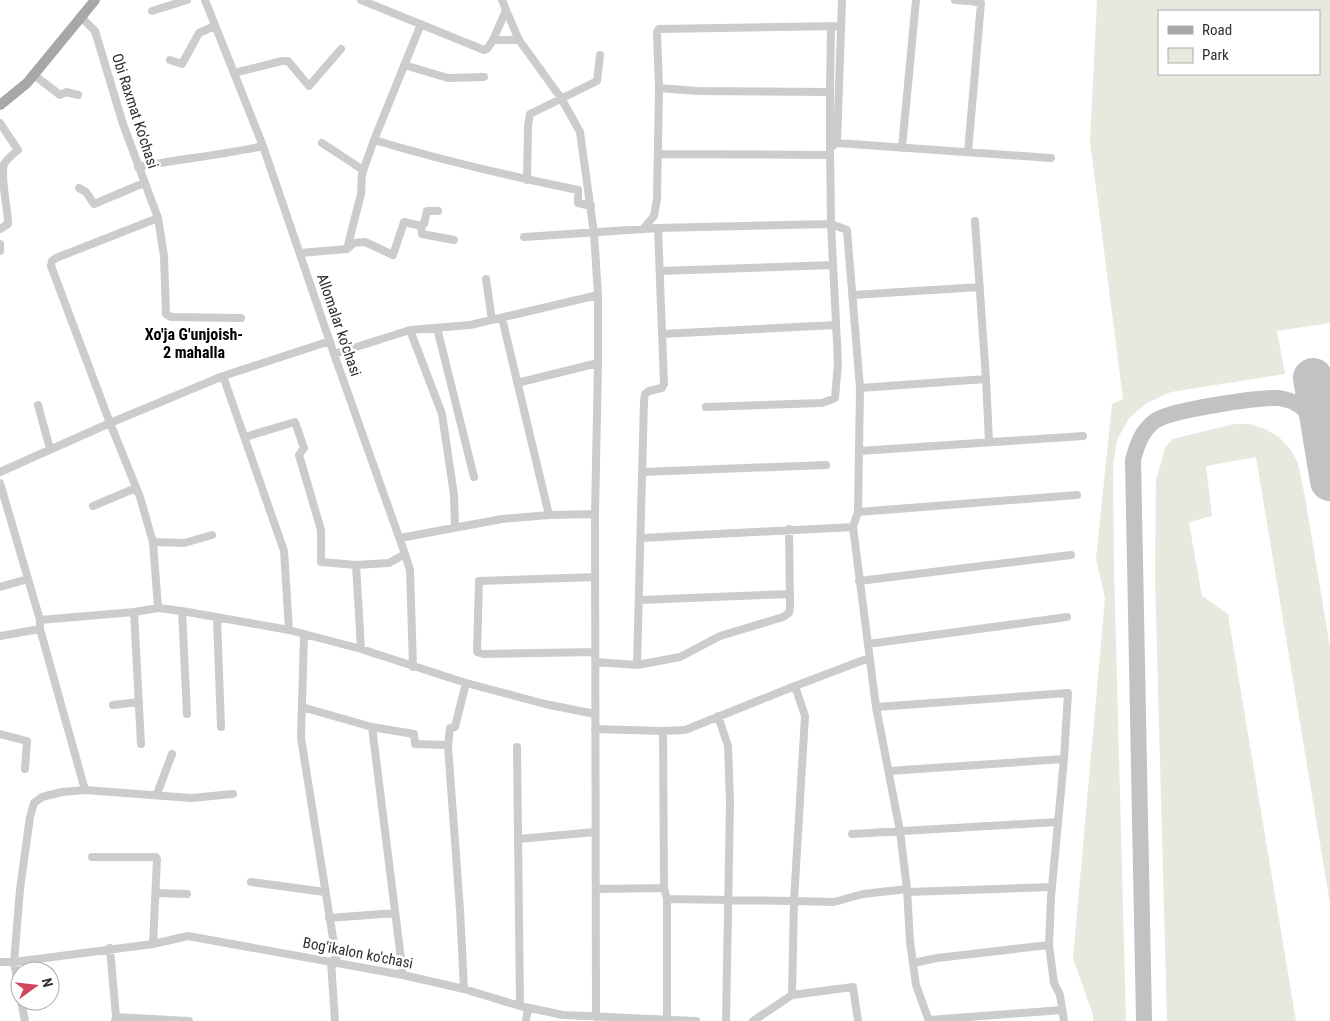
<svg xmlns="http://www.w3.org/2000/svg" width="1330" height="1021" viewBox="0 0 1330 1021" font-family="'Roboto Condensed',sans-serif">
<rect width="100%" height="100%" fill="#fff"/>
<path fill="#e6eade" fill-rule="evenodd" d="M1097,0H1330V323L1277,331L1285,374L1171,392L1147,403L1129,418L1117,440L1113,465L1114,567L1126,1021H1093V1015L1073,958L1105,598L1096,559L1112,404L1123,399L1090,141ZM1159,11H1319V74H1159Z
M1234,424H1250L1265,429L1279,437L1290,449L1298,463L1305,497L1330,647V904L1256,457L1206,466L1212,516L1193,521L1189,523L1202,596L1228,614L1296,1021H1167L1155,578L1156,480L1165,448L1172,439Z"/>
<g fill="none" stroke-linecap="round" stroke-linejoin="round">
<path stroke="#c2c2c2" stroke-width="16" d="M1144,1021L1133,460C1137,445 1142,430 1155,421C1170,410 1259,397 1279,398C1284,399 1293,401 1297,404C1307,409 1314,420 1321,428"/>
<path stroke="#c2c2c2" stroke-width="40" d="M1313,378L1330,481"/>
<path stroke="#ccc" stroke-width="8" d="M205,0L263,146L334,354L405,554L410,570L413,667
M361,0L484,50L487,49L493,40H519
M955,0L967,1
M967,0L981,3L968,152
M506,10L519,40L561,98L580,132L594,233L598,295V363L595,514L596,1017
M152,11L187,0
M81,17L95,31L123,124L158,218L164,256L166,314L171,317L241,318
M493,40L506,10L502,0
M170,60L182,64L199,33L215,26
M404,65L448,78L484,77
M234,73L282,61H288L309,86L341,49
M34,75L60,95L66,92L78,95
M659,88L697,91L830,92V148
M830,92L831,26
M0,123L18,150C13,154 7,159 4,164C0,179 8,207 8,224L0,229
M374,140C441,160 509,176 578,190V203L591,206
M322,143L363,170
M837,143L1051,158
M902,148L916,0
M658,154L830,155
M138,167C180,159 222,155 263,146
M527,180L528,126L530,114L597,81L600,55
M79,188L86,192L94,204L144,183
M421,226L424,224L427,211H438
M643,229L654,216L657,199L659,88L657,32L659,29L840,26
M524,237L658,228L831,224L847,230L860,388L858,512L853,527L876,707L900,831L907,889L910,942L916,985L929,1021
M0,244V251
M347,249L354,243L365,242L393,255L404,222L421,226L422,234L454,240
M300,253L347,249L361,194L362,174L374,140L421,24
M660,271L833,265
M486,279L492,320
M853,295L980,287
M502,318L549,515
M437,328L474,477
M410,330L442,414L454,495L455,527
M662,334L836,325
M334,354L410,330L470,325L598,295
M223,376L284,551L289,630
M986,379L989,442
M517,383L598,363
M860,388L986,379L975,221
M38,405L50,449
M706,407L822,403L835,398L838,363L831,224L830,148L837,143L842,0
M245,437L295,422L304,448L299,455L321,530V562L356,565L389,563L405,554
M860,451L1083,436
M0,472L110,423L223,376L330,341
M643,472L826,465
M0,483L40,620V629L85,790
M93,506L136,488
M858,512L1077,495
M400,538L502,519L549,515L595,514
M641,538L853,527
M153,542L184,543L212,535
M356,565L361,649
M859,581L1071,555
M0,587L28,579
M640,600L790,594
M158,608L153,542L140,497L110,423L51,266L52,261L56,258L158,218
M182,611L187,714
M134,612L141,744
M217,618L221,727
M40,620L134,612L158,608L182,611L289,630L361,649L466,683L545,704L595,714
M304,635L301,738L337,963
M0,636L40,629
M868,644L1067,617
M595,652L483,654L477,652L479,581L595,577
M596,662L637,665L680,657L720,636L783,617L789,613L790,606L789,529
M637,665L644,401L645,394L649,391L662,388L664,384L658,228
M113,705L139,702
M302,707L372,727L403,975
M876,707L1068,693L1064,759L1051,897L1049,945L1054,983L1060,995L1064,1021
M718,716L728,746L730,802L726,1021
M372,727L414,734L415,744L448,745
M595,729L663,731L685,730L795,686
M663,731L664,888
M0,734L27,741L25,769
M517,747L520,1006
M889,771L1064,759
M157,794L172,754
M852,834L1057,822
M519,839L595,832
M92,857H156L157,859L153,944
M251,882L325,892
M596,889L664,888L667,899L794,901L805,716L795,686L869,658
M156,893L187,894
M329,918L395,913
M110,948L116,1017L115,1021
M331,961L335,1021
M0,962H14L153,944L188,936L403,975L464,989L520,1006L563,1015L696,1021
M913,963L937,958L1049,945
M464,989L460,910L448,746L450,728L455,727L466,683
M20,995L14,962L20,889L30,817L34,803L42,797L62,792L85,790L191,798L233,794
M792,995L853,987L858,1021
M21,1001L25,1021
M116,1017L189,1021
M667,1019V899
M929,1020L1062,1010
M526,1021L528,1008
M753,1021L792,995L794,901L834,902L863,894L907,889L908,892L1052,887"/>
<path stroke="#a7a7a7" stroke-width="10" d="M0,105L27,83L95,0"/>
</g>
<g text-anchor="middle" dominant-baseline="central" stroke-width="5" stroke-linejoin="round" paint-order="stroke">
<g font-size="15" fill="#2f2f2f" stroke="#fff">
<text transform="translate(135 111) rotate(72)">Obi Raxmat Ko'chasi</text>
<text transform="translate(339 325) rotate(71)">Allomalar ko'chasi</text>
<text transform="translate(358 953) rotate(11)">Bog'ikalon ko'chasi</text>
</g>
<g font-size="16" font-weight="bold" fill="#000" stroke="#fff">
<text x="194" y="334">Xo'ja G'unjoish-<tspan x="194" dy="18">2 mahalla</tspan></text>
</g>
</g>
<rect x="1158" y="10" width="162" height="65" fill="#ffffff" stroke="#acacac"/>
<rect x="1168" y="26" width="25" height="8" fill="#a7a7a7" stroke="#acacac"/>
<text x="1202" y="35" font-size="15" fill="#2f2f2f">Road</text>
<rect x="1168" y="48" width="25" height="15" fill="#e6eade" stroke="#acacac"/>
<text x="1202" y="60" font-size="15" fill="#2f2f2f">Park</text>
<g transform="translate(35 986) rotate(75)"><circle r="24" fill="#ffffff" stroke="#acacac"/>
<path d="M0-4L9 19L0 12L-9 19Z" fill="#d04760"/>
<text y="-8" font-size="14" font-weight="bold" text-anchor="middle" fill="#2f2f2f">N</text>
</g>
</svg>
